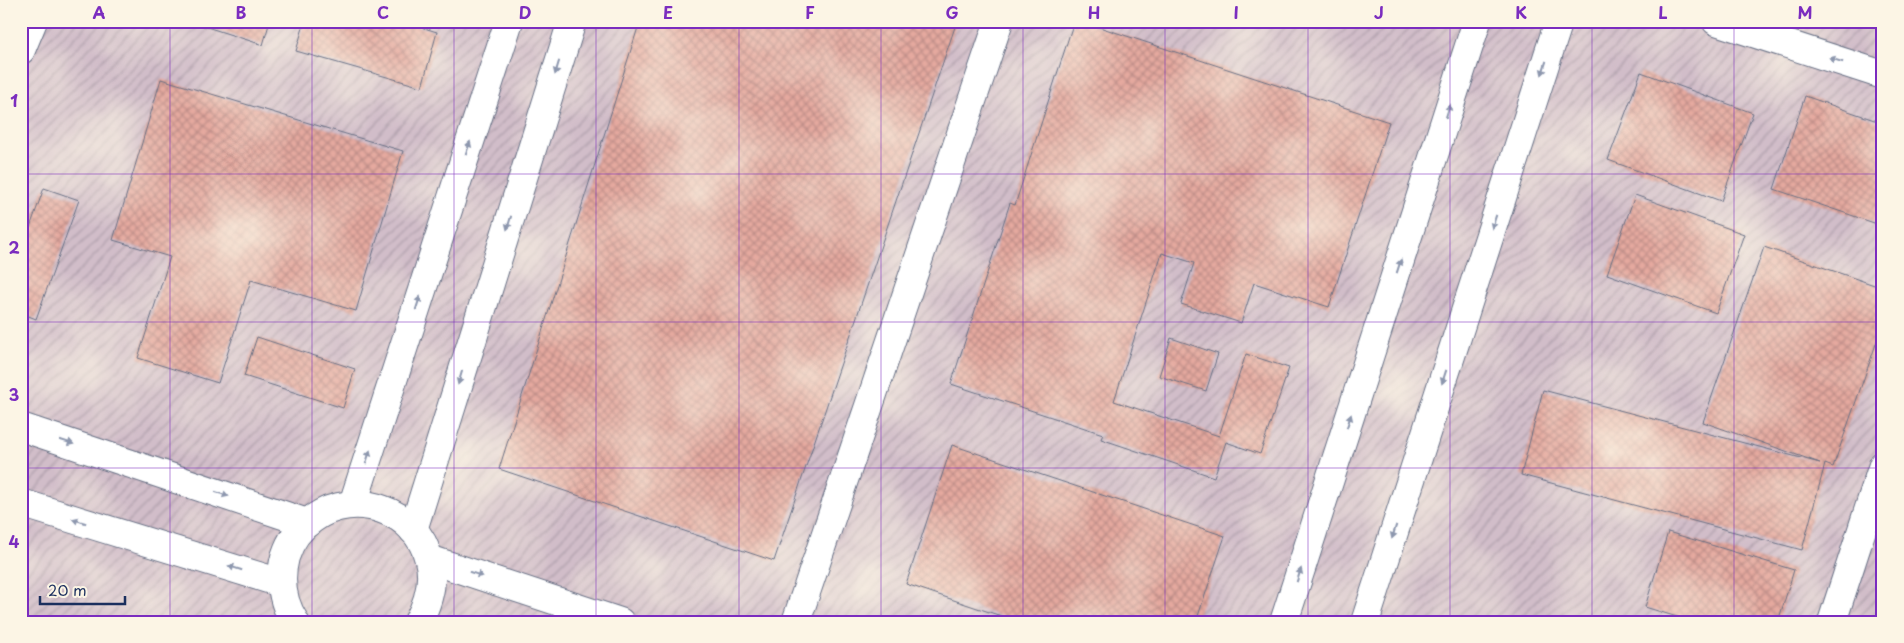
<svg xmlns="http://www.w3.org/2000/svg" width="1904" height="643" viewBox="0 0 1904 643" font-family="'Playpen Sans',sans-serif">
<defs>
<pattern id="industrial-furrows" width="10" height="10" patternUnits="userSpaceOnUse" patternTransform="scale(1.25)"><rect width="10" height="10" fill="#d1bdc9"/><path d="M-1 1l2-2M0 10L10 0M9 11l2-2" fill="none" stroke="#a99aa6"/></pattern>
<pattern id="building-cross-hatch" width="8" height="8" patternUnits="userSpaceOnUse" patternTransform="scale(1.25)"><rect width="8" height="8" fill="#e5a99f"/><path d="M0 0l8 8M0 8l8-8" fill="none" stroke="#b98a85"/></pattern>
</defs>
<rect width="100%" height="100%" fill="#fcf5e5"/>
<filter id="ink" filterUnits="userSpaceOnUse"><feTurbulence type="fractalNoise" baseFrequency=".02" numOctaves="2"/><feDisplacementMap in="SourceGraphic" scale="10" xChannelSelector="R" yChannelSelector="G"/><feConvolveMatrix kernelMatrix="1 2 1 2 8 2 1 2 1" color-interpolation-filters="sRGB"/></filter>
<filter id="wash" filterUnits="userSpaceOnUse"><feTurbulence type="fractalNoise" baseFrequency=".0096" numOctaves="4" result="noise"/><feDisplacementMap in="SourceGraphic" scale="20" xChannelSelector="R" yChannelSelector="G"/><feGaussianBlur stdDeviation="1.12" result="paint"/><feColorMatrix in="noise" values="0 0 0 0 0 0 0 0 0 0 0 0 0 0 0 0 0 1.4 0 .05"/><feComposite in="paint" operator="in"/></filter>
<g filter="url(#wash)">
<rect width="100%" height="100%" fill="#f5e6cc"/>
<path fill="url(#industrial-furrows)" d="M21,21H1883V622H21Z"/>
<g id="blocks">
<path fill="url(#building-cross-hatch)" d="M188,21H270L263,45Z
M305,21H401L437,32L422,87L296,51Z
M640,21H957L774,561L499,469Z
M1074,21H1081L1389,122L1329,307L1254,283L1241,323L1181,304L1194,263L1162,253L1114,401L1219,436L1246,354L1289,368L1260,454L1226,442L1214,477L1101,439L1103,434L951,384L1010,203L1015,205Z
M1641,72L1753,113L1721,201L1608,160Z
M161,79L403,151L356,311L251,280L218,383L138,358L170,257L113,240Z
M1805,96L1883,123V226L1774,189Z
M44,188L79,200L36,319L21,313V252Z
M1635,195L1744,234L1716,313L1607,274Z
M1764,247L1883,288V324L1833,467L1825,464L1802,550L1521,475L1543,390L1820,463L1703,422Z
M257,337L355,369L343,408L244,376Z
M1171,338L1218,354L1206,391L1159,376Z
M952,445L1225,536L1196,622H1019L906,584Z
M1668,532L1794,570L1778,622H1693L1645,607Z"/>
</g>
</g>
<g filter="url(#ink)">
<use href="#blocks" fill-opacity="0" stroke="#676f84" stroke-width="1"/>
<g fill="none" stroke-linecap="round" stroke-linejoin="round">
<g stroke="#676f84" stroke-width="30">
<path id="street" d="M1716,21L1883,75
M21,50L33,21
M21,427L307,523
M21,503L281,583
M353,504L509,21
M413,530L572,21
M796,622L999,21
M1284,622L1477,21
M1365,622L1559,21
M1832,622L1883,465"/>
</g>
<g stroke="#676f84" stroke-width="30">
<path id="secondary" d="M429,559L620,622
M295,622C282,602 279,580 285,557C290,541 300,527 314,518C355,489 417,510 429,560C435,582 428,603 418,622"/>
</g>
<use href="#street" stroke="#fff" stroke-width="28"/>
<use href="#secondary" stroke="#fff" stroke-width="28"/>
</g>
<defs><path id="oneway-solid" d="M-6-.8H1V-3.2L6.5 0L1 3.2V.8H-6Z" transform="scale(1.25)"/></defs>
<g fill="#8d97ae">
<use href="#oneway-solid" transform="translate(1836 60) rotate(-162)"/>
<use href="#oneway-solid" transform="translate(557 68) rotate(107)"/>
<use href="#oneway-solid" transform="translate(1544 68) rotate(108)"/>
<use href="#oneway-solid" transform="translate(1448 111) rotate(-72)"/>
<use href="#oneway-solid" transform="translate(468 148) rotate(-72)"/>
<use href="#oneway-solid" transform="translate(1494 222) rotate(108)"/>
<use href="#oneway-solid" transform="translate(509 223) rotate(107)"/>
<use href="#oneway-solid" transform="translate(1399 266) rotate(-72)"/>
<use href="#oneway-solid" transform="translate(418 303) rotate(-72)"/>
<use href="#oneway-solid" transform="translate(1444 377) rotate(108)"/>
<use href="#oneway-solid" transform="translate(460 378) rotate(107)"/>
<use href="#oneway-solid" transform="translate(1349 421) rotate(-72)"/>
<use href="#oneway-solid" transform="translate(67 442) rotate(18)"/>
<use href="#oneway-solid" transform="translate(368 457) rotate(-72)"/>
<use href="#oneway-solid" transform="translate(222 494) rotate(18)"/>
<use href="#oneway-solid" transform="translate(79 521) rotate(-163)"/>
<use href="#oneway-solid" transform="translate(1394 532) rotate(108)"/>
<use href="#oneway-solid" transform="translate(235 568) rotate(-163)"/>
<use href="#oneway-solid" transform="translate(476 574) rotate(18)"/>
<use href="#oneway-solid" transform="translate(1299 575) rotate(-72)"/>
</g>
</g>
<path fill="none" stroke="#7b2cbf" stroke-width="1" stroke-opacity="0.55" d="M170,21V622M312,21V622M454,21V622M596,21V622M739,21V622M881,21V622M1023,21V622M1165,21V622M1308,21V622M1450,21V622M1592,21V622M1734,21V622M21,174H1883M21,322H1883M21,468H1883"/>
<rect width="1904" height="643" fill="none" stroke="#fcf5e5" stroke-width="55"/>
<path d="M40 596v8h85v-8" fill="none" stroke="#1b2f5e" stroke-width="2.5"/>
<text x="48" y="596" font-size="15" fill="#1b2f5e" stroke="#fcf5e5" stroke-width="4" paint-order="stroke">20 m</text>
<rect x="28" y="28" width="1848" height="588" fill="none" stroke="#7b2cbf" stroke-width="2"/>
<g font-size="16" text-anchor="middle" font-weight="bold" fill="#7b2cbf">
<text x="99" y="19">A</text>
<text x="241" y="19">B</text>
<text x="383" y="19">C</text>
<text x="525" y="19">D</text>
<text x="668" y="19">E</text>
<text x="810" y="19">F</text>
<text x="952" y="19">G</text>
<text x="1094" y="19">H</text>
<text x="1236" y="19">I</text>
<text x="1379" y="19">J</text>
<text x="1521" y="19">K</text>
<text x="1663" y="19">L</text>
<text x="1805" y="19">M</text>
<text x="14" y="107">1</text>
<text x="14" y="254">2</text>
<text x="14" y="401">3</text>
<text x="14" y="548">4</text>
</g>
</svg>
